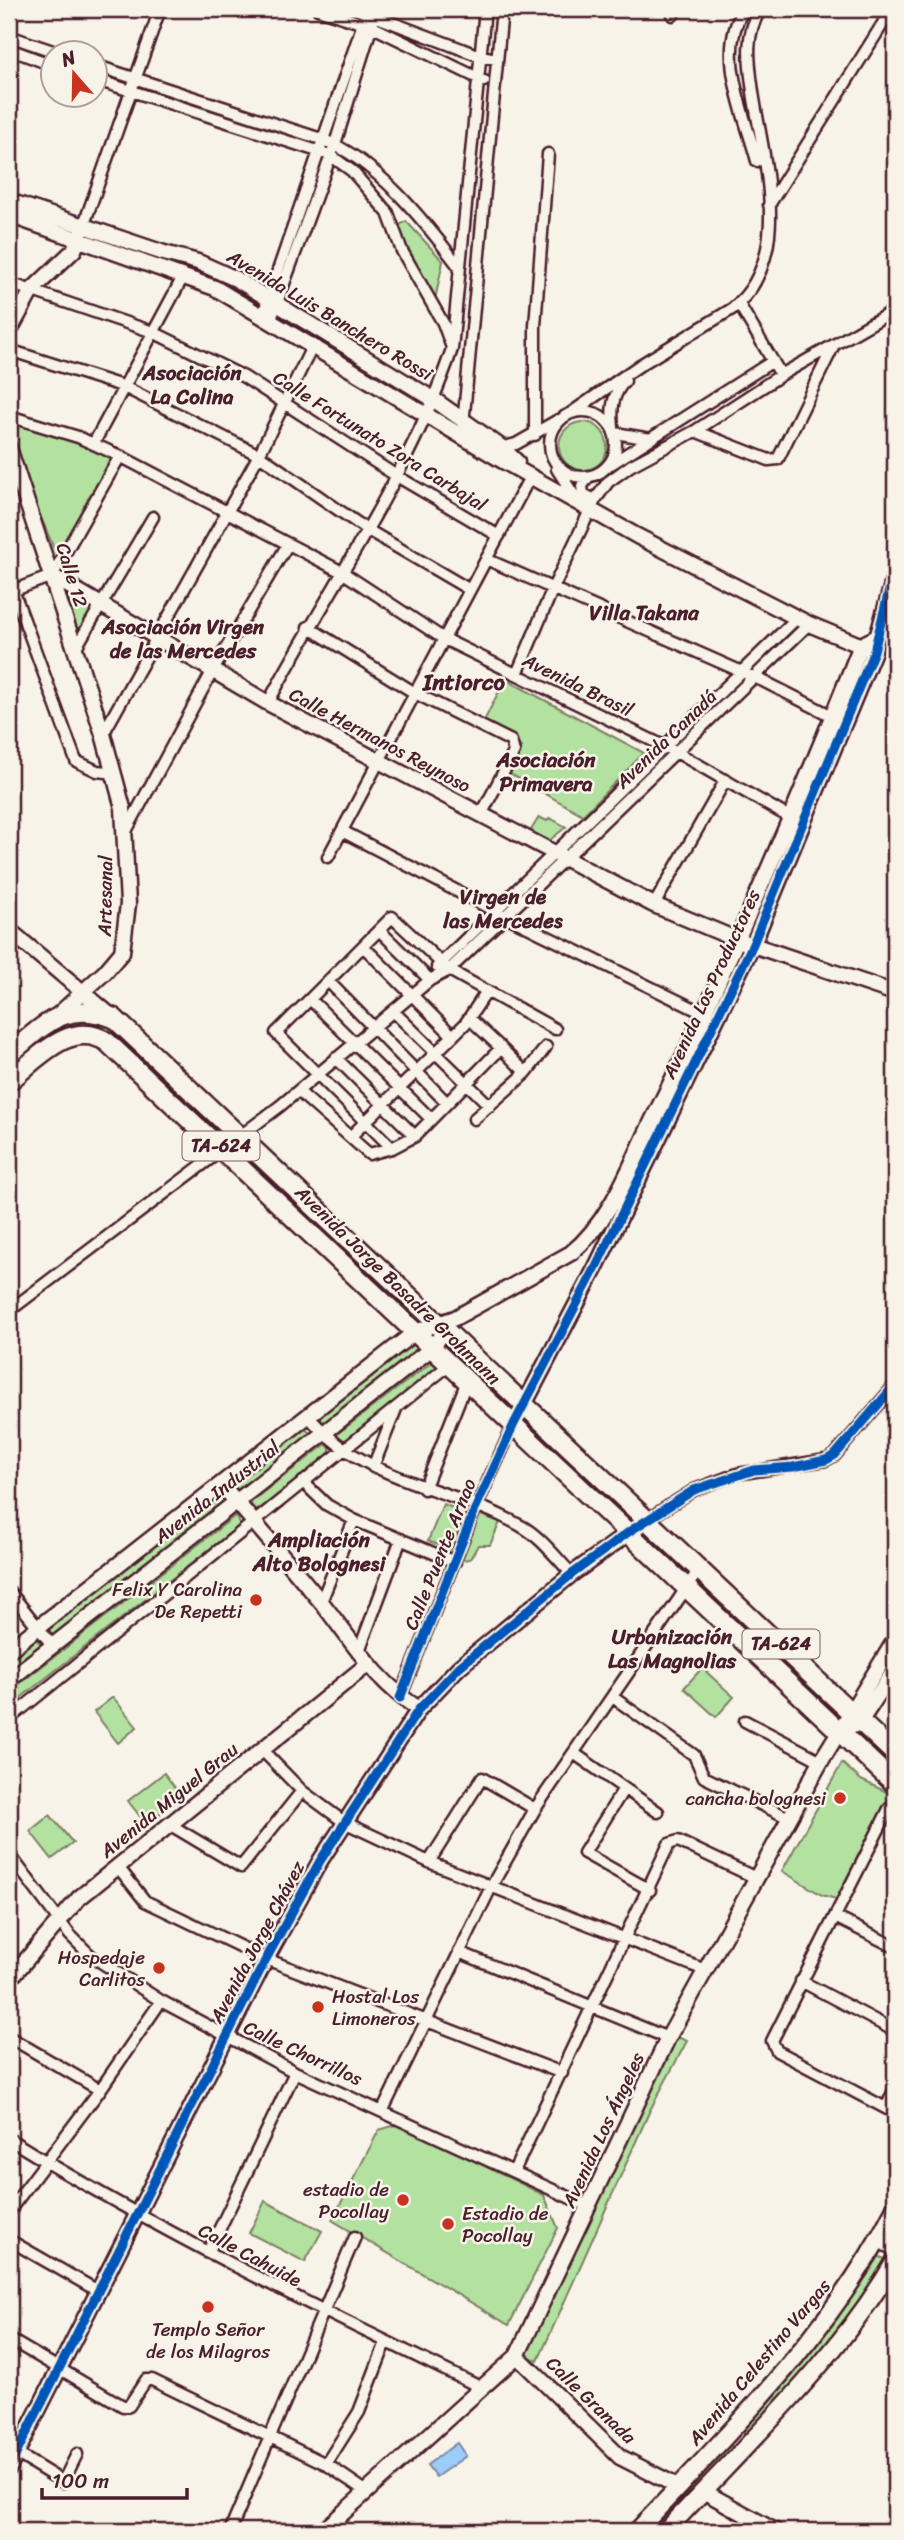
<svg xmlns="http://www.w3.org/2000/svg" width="904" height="2540" viewBox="0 0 904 2540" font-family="Sriracha,sans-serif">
<rect width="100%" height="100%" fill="#f7f3e8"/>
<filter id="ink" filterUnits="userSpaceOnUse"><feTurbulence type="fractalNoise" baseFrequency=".0143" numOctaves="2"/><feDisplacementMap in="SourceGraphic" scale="14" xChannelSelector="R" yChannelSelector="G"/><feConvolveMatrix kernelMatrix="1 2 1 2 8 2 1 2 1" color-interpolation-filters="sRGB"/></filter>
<g filter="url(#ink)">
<path fill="#b2e1a0" stroke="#7e8066" stroke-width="2" d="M406,221L443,261L435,300L397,227Z
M559 446a24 24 0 1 1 48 0a24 24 0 1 1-48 0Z
M19,423L85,443L115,458L58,558L19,465L12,424Z
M69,598L94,610L83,632L78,633L67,601Z
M505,679L644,753L583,815L507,772L521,747L482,725Z
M539,817L547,821L550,818L566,827L545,844L528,835Z
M81,1019L114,1027L225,1133L218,1138L99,1030L9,1075V1062L56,1026Z
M238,1147L370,1268L367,1273L361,1272L237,1154Z
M413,1344L417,1348L416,1353L325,1425H320L318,1415L407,1345Z
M453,1345L516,1403L514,1411H509L446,1350Z
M432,1362L436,1366V1371L347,1441L342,1443L337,1438V1434Z
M526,1418L635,1517L632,1522H626L525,1426Z
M305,1429L310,1433L309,1438L241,1491H236L234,1482L299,1430Z
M326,1444L330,1448V1454L261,1508L256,1510L251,1505L252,1501Z
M220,1496L225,1500L221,1506L57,1635H51L49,1626L214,1497Z
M443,1504L466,1513L451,1550L428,1541Z
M478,1514L500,1522L490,1545H478L470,1559L459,1560Z
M236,1515L240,1525L9,1707V1692Z
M37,1640L41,1644L38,1650L9,1673V1658L31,1641Z
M702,1668L734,1697L716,1717L684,1688Z
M113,1697L137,1727L118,1743L94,1712Z
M842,1763L861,1780L891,1794L836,1899L822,1895L782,1871Z
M164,1773L182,1797L146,1824L128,1801Z
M50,1815L73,1843L52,1859L30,1831Z
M677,2037L687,2041L650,2110L538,2361L526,2355L641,2104Z
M399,2124L544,2195L558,2228L509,2325L332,2220L379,2130Z
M265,2201L322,2231L305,2262L249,2233Z
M875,2255L885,2259L886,2264L833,2341L747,2435L741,2430Z
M729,2441L734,2450L664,2531H643Z"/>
<path fill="#9cccf8" stroke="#7b87a6" stroke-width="2" d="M457,2443L466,2456L436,2477L427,2465Z"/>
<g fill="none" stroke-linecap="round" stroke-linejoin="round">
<g stroke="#4a1f2b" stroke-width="15">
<path id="street" d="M318,9L373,27L484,81
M356,9L480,56L497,59
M744,9C715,53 745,115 757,161
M673,15L676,9
M9,36L56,52
M9,49L52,65
M94,65L321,139C375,158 426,223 460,268
M94,79L330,155L352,171L388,213L402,251L443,323L451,345
M769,205L892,9
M83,227L160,9
M9,283L153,332L244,377L395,475L499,536
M739,304L781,375
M262,317L368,9
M270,322L335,144L377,9
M9,350L122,386L259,455L366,529L470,590
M550 444a33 33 0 1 1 66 0a33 33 0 1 1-66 0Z
M571,413L640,365L732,309C795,258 763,160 753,92C749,63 744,34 761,9
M9,416L78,437L120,456L342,572L444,639L678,753L794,820
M463,425L502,9
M613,427C611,410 612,394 625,381
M695,431L781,375L895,310
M615,433L651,439
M535,435V326L548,154
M94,443L184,275
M500,448L516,444L558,420
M611,464L773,361
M557,469L577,500
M588,477L582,486L583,494L595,500
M486,559L765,682L836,718
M9,579L76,761L97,771L115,773
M9,592L52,576L120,456
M308,627L415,693L511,741L514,752L481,815
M875,638L895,566
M75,649L153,517
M517,674L553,588L595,500L608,482L630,466L695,431L769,460L778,459L833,347
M268,703C330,587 410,474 452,349L485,9
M103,734L259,455L312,347
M342,831L493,910L707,1015
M125,833L212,672L288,544
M328,857L531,475
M654,905L725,781
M379,930L430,980
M363,946L453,1036
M437,967L798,617
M328,981L447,1103
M310,999L431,1119
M393,1011L490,1106
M469,1018L501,1048
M336,1058L415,1136
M526,1073L501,1048L415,1136L392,1148L276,1033L392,917L449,970L555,1029
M298,1091L350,1137L465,1024L487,991
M474,1119L526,1073L546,1047
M350,1137L369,1154L392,1148
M9,1311L280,1106L430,980L449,970L809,624
M308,1416C369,1486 447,1484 521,1526C540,1536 557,1559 572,1574
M373,1467L396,1409
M303,1482L327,1505L354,1520L455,1562
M424,1489L467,1381
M648,1519L694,1490L737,1474L826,1460L835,1455L895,1385
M9,1591L52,1645
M321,1602L354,1520
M359,1651L401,1539
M400,1698L476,1507L514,1424
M614,1698L694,1755L704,1777L789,1818
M9,1719L449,1365
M745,1721L821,1761
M262,1750L302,1791L344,1822L429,1862L705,1970
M575,1754L658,1812
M623,1790L584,1853L650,1890
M895,1806L889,1809L772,2041L777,2051L895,2113
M169,1824L241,1867L302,1791
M9,1854L70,1935L90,1955L161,2001L295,2072L588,2206
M429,1862L482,1778L535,1809
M118,1867L145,1901L266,1959L562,2073
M835,1917L895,1947
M459,1952L668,2038
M801,1981L895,2031
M9,2037L100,2090
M886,2108L895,2088
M383,2110L492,1885L535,1809L700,1568
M9,2139C161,2233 321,2310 482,2388
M514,2171L669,1844L678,1841L756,1878
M9,2211L100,2090L161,2001
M9,2240L98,2291
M208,2253L295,2072
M9,2339L123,2406H129L146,2380H152L326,2464L367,2492
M9,2437L21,2444
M16,2453L63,2482L77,2454
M326,2464L359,2412L386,2342
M230,2531L355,2237"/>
</g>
<g stroke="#4a1f2b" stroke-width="19">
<path id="secondary" d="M9,201L164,253L198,262L236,279L433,399L501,447L517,462
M9,215L215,288L503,461L637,536L809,624L874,651
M9,332L32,290L74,250L82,230
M9,448L103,734L123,808L128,904L122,952L105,972L59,1014
M52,576L268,703L654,905L738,940L895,993
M9,930L110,1015
M514,1424L596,1267L753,944L874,651L875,641
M221,1484C255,1523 289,1563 322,1603C352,1641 377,1683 419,1709
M9,1650L415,1332L455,1318L571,1253C613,1219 632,1160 656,1113C732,960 798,803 861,645L875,638
M9,1680L432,1348L445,1330
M853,1726L860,1722L895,1669
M9,1980L79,1898L368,1664
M517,2356L620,2457L679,2487
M9,2468L266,1959L320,1861L419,1709L459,1667L572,1574L648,1519
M703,2491L775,2531
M323,2531L517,2356L668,2038L821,1761L895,1640"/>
</g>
<g stroke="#4a1f2b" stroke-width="21">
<path id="primary" d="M879,2239L895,2247
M637,2531C731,2430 832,2332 895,2208
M666,2531C744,2446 837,2361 895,2261"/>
</g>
<g stroke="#4a1f2b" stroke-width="23">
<path id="highway" d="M9,1054C45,1025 65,999 114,1018L895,1754
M9,1081C36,1060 71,1018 107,1042L895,1784"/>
</g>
<use href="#street" stroke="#f7f3e8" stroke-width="10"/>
<use href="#secondary" stroke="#f7f3e8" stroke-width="14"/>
<use href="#primary" stroke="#f7f3e8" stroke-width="16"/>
<use href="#highway" stroke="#f7f3e8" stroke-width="18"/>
<g stroke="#f7f3e8" stroke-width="13">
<path id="cycleway" d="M400,1698L476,1507L514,1424L596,1267L753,944L874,651L895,566
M9,2468L266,1959L320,1861L419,1709L459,1667L572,1574L630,1531L694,1490L754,1470L793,1467L826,1460L835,1455L895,1385"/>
</g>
<use href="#cycleway" stroke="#0057b8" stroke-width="9"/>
</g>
</g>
<g fill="#c8321e" stroke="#f7f3e8" stroke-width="2.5">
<circle cx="256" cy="1600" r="7"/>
<circle cx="840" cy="1798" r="7"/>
<circle cx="159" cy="1968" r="7"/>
<circle cx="318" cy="2007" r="7"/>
<circle cx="403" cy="2200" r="7"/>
<circle cx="448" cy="2224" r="7"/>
<circle cx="208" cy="2307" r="7"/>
</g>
<g text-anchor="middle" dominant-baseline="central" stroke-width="5" stroke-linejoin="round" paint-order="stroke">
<g fill="#f7f3e8" stroke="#7e5f64" stroke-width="2">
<rect x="182.5" y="1131.5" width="77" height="29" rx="5"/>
<rect x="742.5" y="1629.5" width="77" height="29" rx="5"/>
</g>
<g font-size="18" font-weight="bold" fill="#4a1f2b">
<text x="221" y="1146">TA-624</text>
<text x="781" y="1644">TA-624</text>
</g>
<g font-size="19" fill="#4a1f2b" stroke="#f7f3e8">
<text transform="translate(330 315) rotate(31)">Avenida Luis Banchero Rossi</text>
<text transform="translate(380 441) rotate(32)">Calle Fortunato Zora Carbajal</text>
<text transform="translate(72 575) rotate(73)">Calle 12</text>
<text transform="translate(578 685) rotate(26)">Avenida Brasil</text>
<text transform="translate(666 739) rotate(-44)">Avenida Canadá</text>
<text transform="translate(380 740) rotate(28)">Calle Hermanos Reynoso</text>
<text transform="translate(105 896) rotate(-89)">Artesanal</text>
<text transform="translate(711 984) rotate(-65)">Avenida Los Productores</text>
<text transform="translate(398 1285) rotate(44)">Avenida Jorge Basadre Grohmann</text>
<text transform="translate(217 1492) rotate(-38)">Avenida Industrial</text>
<text transform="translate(440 1554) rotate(-68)">Calle Puente Arnao</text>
<text transform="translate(169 1800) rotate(-39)">Avenida Miguel Grau</text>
<text transform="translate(257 1942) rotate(-62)">Avenida Jorge Chávez</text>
<text transform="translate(303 2053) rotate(25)">Calle Chorrillos</text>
<text transform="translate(603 2130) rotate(-65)">Avenida Los Ángeles</text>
<text transform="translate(250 2255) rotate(28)">Calle Cahuide</text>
<text transform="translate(759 2362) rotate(-50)">Avenida Celestino Vargas</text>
<text transform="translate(591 2400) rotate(44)">Calle Granada</text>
</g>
<g font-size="19" fill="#4a1f2b" stroke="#f7f3e8" text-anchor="end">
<text x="242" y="1589">Felix Y Carolina<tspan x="242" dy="22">De Repetti</tspan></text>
<text x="826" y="1798">cancha bolognesi</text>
<text x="145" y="1957">Hospedaje<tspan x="145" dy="22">Carlitos</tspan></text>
<text x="332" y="1996" text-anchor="start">Hostal Los<tspan x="332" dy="22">Limoneros</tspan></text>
<text x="389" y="2189">estadio de<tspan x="389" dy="22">Pocollay</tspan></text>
<text x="462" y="2213" text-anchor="start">Estadio de<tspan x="462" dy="22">Pocollay</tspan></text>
<text x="208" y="2329" text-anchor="middle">Templo Señor<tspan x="208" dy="22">de los Milagros</tspan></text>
</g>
<g font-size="21" font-weight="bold" fill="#4a1f2b" stroke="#f7f3e8">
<text x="192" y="373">Asociación<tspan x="192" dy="24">La Colina</tspan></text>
<text x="644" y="613">Villa Takana</text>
<text x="183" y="627">Asociación Virgen<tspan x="183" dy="24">de las Mercedes</tspan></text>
<text x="546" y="760">Asociación<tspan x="546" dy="24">Primavera</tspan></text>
<text x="503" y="897">Virgen de<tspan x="503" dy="24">las Mercedes</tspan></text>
<text x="319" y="1540">Ampliación<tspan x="319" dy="24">Alto Bolognesi</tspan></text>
<text x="672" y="1637">Urbanización<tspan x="672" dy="24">Las Magnolias</tspan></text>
</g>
<g font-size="23" font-weight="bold" fill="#4a1f2b" stroke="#f7f3e8">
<text x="464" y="682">Intiorco</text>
</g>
</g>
<rect width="904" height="2540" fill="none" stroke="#f7f3e8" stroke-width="35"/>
<rect x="18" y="18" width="869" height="2505" fill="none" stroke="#4a1f2b" stroke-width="2.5" filter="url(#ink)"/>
<g transform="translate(74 74) rotate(340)"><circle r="33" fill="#f7f3e8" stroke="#b29e9c" stroke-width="2"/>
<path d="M0-5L12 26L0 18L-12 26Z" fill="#c8321e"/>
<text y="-10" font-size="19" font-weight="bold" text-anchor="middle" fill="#4a1f2b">N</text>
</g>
<path d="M42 2488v10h145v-10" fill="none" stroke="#4a1f2b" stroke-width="3.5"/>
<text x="52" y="2488" font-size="21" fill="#4a1f2b" stroke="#f7f3e8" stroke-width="5" paint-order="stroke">100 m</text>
</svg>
